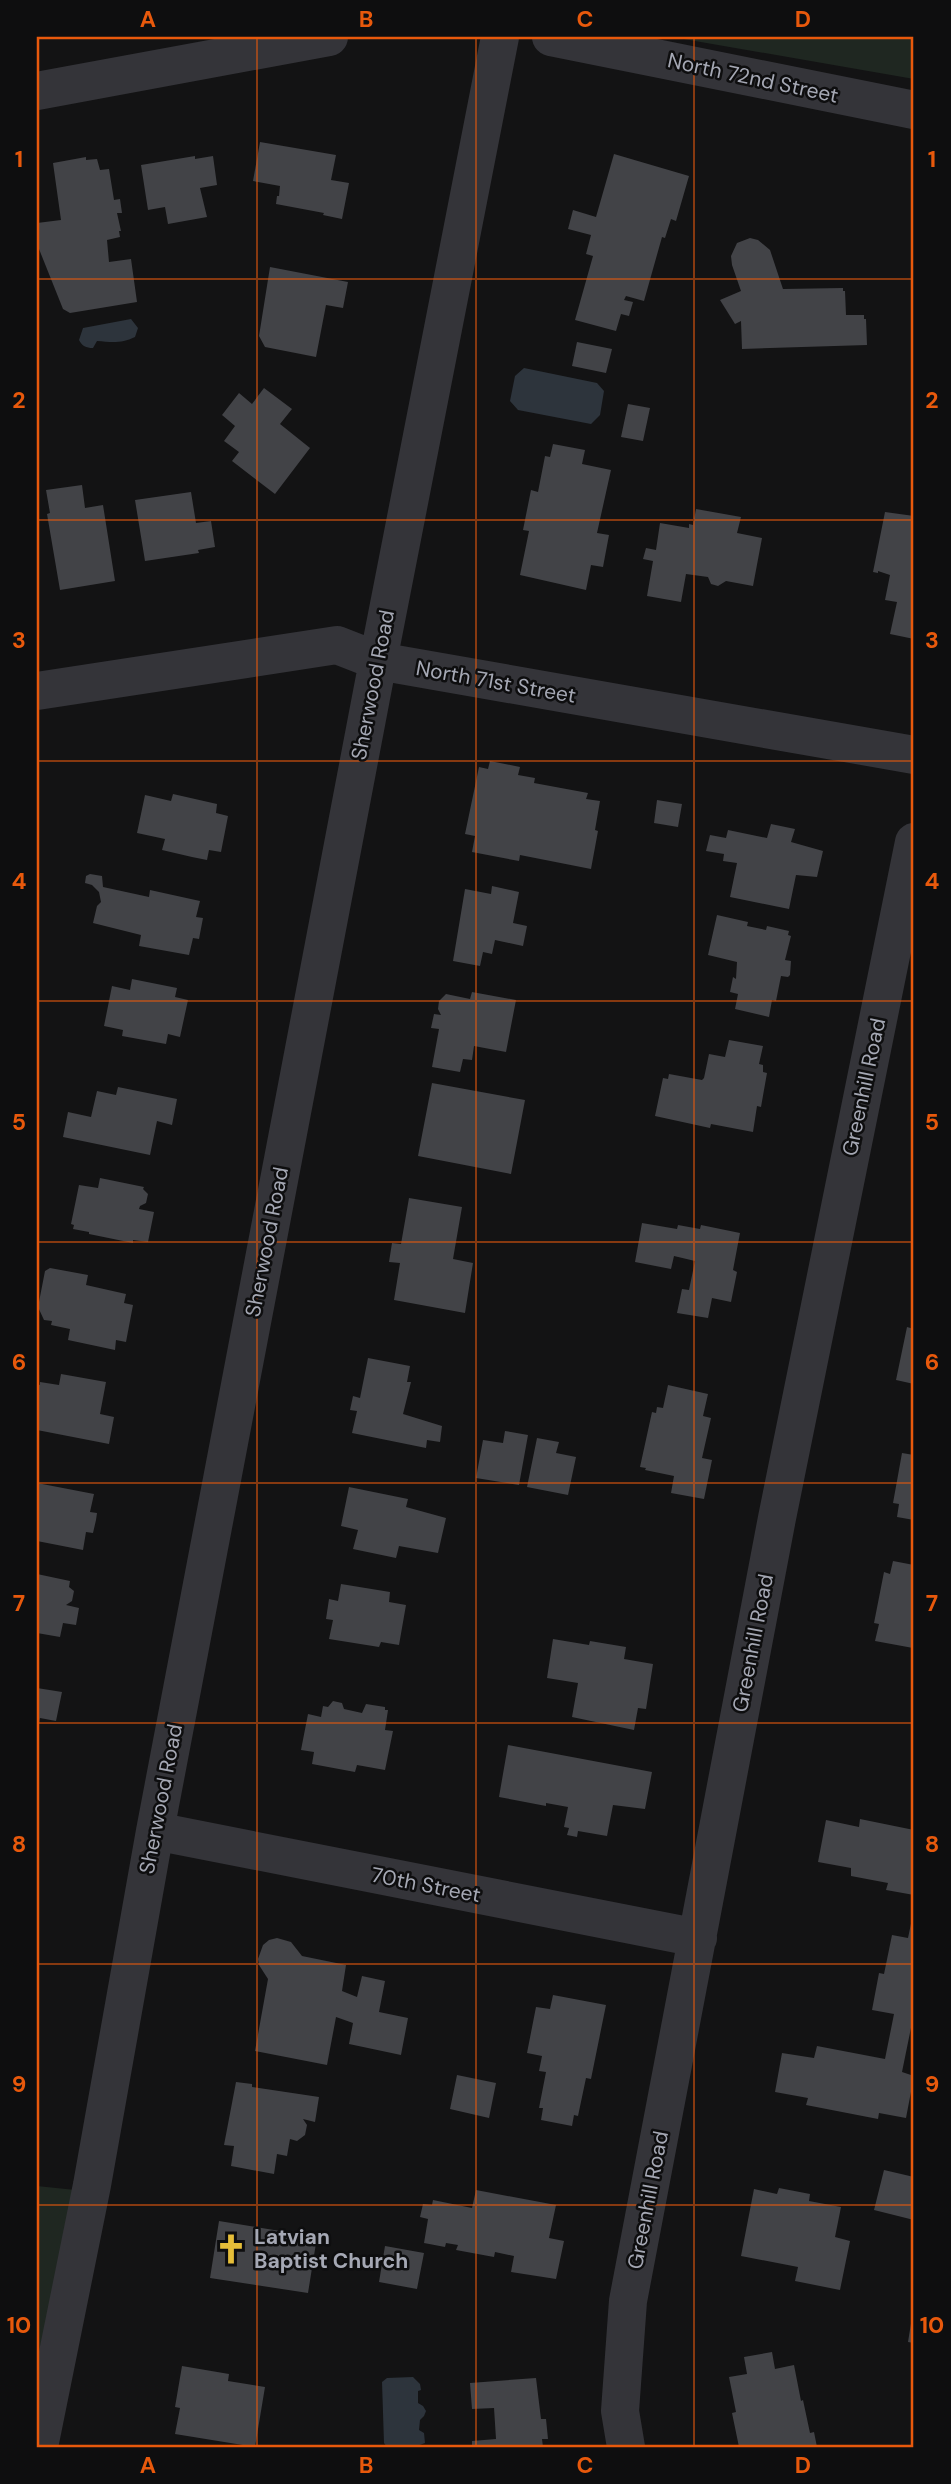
<svg xmlns="http://www.w3.org/2000/svg" width="951" height="2484" viewBox="0 0 951 2484" font-family="'DM Sans',sans-serif">
<rect width="100%" height="100%" fill="#131314"/>
<path fill="#1f2721" d="M672,37H914V79Z
M37,2186L85,2191L37,2428Z"/>
<path fill="#2d343c" d="M131,319L138,328L135,337C121,344 111,342 97,341L93,348C86,348 82,346 79,340L83,328Z
M524,368L597,383L604,391L600,415L591,424L518,410L510,401L515,376Z
M413,2377L420,2384L421,2390L418,2391V2403L423,2406L426,2411L424,2416L420,2420L419,2430L424,2433L425,2443L417,2446L387,2447L384,2443L382,2382L387,2378Z"/>
<path fill="#424347" d="M260,142L336,155L331,180L349,183L342,219L323,215L324,213L276,204L277,196H279L280,186L253,181Z
M614,154L689,176L676,221L671,219L665,238L662,237L644,301L626,296L624,300L633,302L629,316L621,314L616,331L575,320L593,256L586,254L591,235L568,229L573,210L596,217Z
M195,156V159L213,156L217,185L200,188L207,217L168,224L165,207L148,210L141,165Z
M86,157V160L97,159L100,170L109,169L114,200L120,199L122,213H117L121,231H119L120,237L107,240L109,262L131,259L137,302L70,313L63,309L37,244V223L61,220L53,163Z
M750,238L758,240L770,250L783,289L843,288V291H845L846,315H864V319H866L867,345L742,349L741,321L735,324L720,300L741,291L732,265L731,256L737,243Z
M270,267L348,282L343,308L326,305L316,357L265,347L259,336Z
M577,342L612,349L606,373L572,366Z
M264,388L292,409L280,424L310,448L275,494L232,461L239,452L224,441L235,426L222,415L239,393L252,404Z
M628,404L650,408L643,441L621,437Z
M553,444L585,450L582,464L611,470L597,533L609,535L603,567L591,565L586,590L520,575L529,531L523,530L531,490L538,492L545,456L550,457Z
M82,485L85,508L103,505L115,581L60,590L47,514L50,513L46,490Z
M191,492L196,523L211,521L215,547L198,550L199,553L145,561L135,500Z
M696,509L741,517L737,533L762,538L753,586L726,581L718,586L711,584L708,577L686,574L681,602L647,596L653,561L643,559L646,548L656,550L660,523L689,528V524L693,525Z
M885,512L914,516V639L890,634L897,602L885,600L890,575L878,571V573L873,572Z
M490,761L520,767L518,775L535,778L534,783L588,793L586,799L600,801L595,830L598,831L591,869L520,855L519,861L472,852L475,836L465,834L479,767L488,769Z
M173,794L217,804L216,813L228,816L221,852L209,850L207,860L192,857L162,850L165,839L137,833L145,795L171,801Z
M657,800L682,804L678,827L654,823Z
M771,824L795,829L791,842L823,851L817,877L796,875L789,909L730,897L737,863L723,861L724,854L706,851L710,835L726,838L728,830L767,838Z
M90,874L102,876L103,887L149,897L150,890L200,901L196,917L203,918L199,939L193,938L189,955L139,946L141,935L93,923L97,906L101,902L99,892L92,885L85,883L86,876Z
M492,886L519,892L513,923L527,926L523,946L495,940L492,954L483,952L480,966L453,961L465,889L491,894Z
M717,915L748,922L747,926L766,930L767,926L789,931L788,935L791,936L785,960L791,961L790,975L788,977L781,976L776,1001L772,1000L769,1017L735,1009L738,994L730,992L733,977L736,979L737,962L708,955Z
M132,979L177,988L175,997L188,1000L180,1037L168,1034L166,1044L122,1036L123,1030L104,1026L112,986L130,990Z
M472,992L516,1000L506,1052L474,1046L472,1060L463,1059L460,1072L432,1067L439,1029L431,1028L434,1014L441,1015L438,1009L439,1001L446,994L470,999Z
M729,1040L763,1046L759,1064L763,1065V1072L767,1073L761,1107L757,1106L753,1132L711,1124L710,1128L655,1116L663,1078L668,1079L669,1074L702,1080L704,1078L709,1054L725,1057Z
M432,1083L525,1100L511,1174L418,1156Z
M118,1087L177,1099L172,1125L157,1121L150,1155L63,1137L68,1112L91,1117L97,1091L116,1095Z
M100,1178L144,1187L143,1189L148,1194L146,1203L140,1206L139,1209L154,1212L148,1242L133,1240V1243L89,1234V1232L73,1229L74,1225L71,1224L79,1185L98,1188Z
M409,1198L462,1207L453,1259L473,1263L465,1313L394,1300L400,1263L389,1262L392,1243L401,1244Z
M642,1223L677,1229L678,1225L700,1229L701,1225L740,1233L733,1270L737,1272L731,1302L712,1298L708,1318L677,1313L682,1289L689,1290L695,1261L674,1256L671,1269L635,1262Z
M50,1268L88,1275L86,1285L126,1294L124,1303L133,1305L126,1342L116,1340L115,1350L68,1340L70,1329L51,1325L52,1321L44,1320L38,1307L45,1271Z
M907,1327L914,1329V1384L896,1380Z
M368,1358L410,1366L407,1382H411L403,1414L442,1426L440,1442L427,1440L426,1448L352,1433L357,1411L350,1410L353,1396L360,1398Z
M61,1374L106,1382L100,1414L114,1417L109,1444L37,1430V1384L40,1385V1382L59,1385Z
M668,1385L708,1394L703,1416L711,1418L702,1458L712,1460L704,1499L671,1493L674,1476L645,1470L646,1468L640,1467L652,1412L656,1413L657,1407L663,1408Z
M505,1431L528,1435L519,1485L476,1478L483,1440L503,1443Z
M537,1438L559,1442L556,1453L576,1457L568,1495L527,1487Z
M902,1453L914,1455V1520L897,1517L899,1504L893,1503Z
M37,1483L94,1494L90,1512L97,1513L96,1520L93,1533L86,1532L83,1550L37,1541Z
M349,1487L408,1499L406,1507L446,1518L438,1553L399,1546L396,1558L353,1549L358,1530L341,1526Z
M893,1561L914,1565L913,1648L875,1641L879,1624L874,1623L884,1572L890,1574Z
M37,1574L70,1581L69,1587L74,1591L72,1601L66,1605L79,1608L76,1625L63,1623L60,1637L37,1633Z
M341,1584L390,1592L389,1602L406,1605L399,1645L381,1642L379,1647L329,1639L333,1620L326,1619L329,1599L338,1601Z
M553,1639L589,1645L590,1641L626,1647L624,1659L653,1664L646,1709L638,1708L634,1730L572,1717L578,1683L547,1678Z
M37,1688L62,1692L56,1721L40,1718L38,1730Z
M333,1701L342,1703L344,1709L362,1713L366,1704L385,1707V1710H388L385,1730L393,1731L385,1770L357,1765L355,1772L312,1764L314,1752L301,1750L308,1714L321,1717L323,1706L328,1707Z
M508,1745L652,1772L645,1809L613,1805L607,1836L578,1831L577,1837L567,1835L569,1828L564,1827L568,1807L546,1803V1806L499,1797Z
M860,1819L914,1830V1895L886,1890L888,1883L851,1876V1868L818,1862L826,1820L859,1827Z
M913,1914L914,2013L902,2072L914,2076L906,2118L879,2113L878,2119L806,2105L808,2098L775,2092L782,2053L814,2058L817,2046L885,2059L894,2014L872,2010L879,1973L884,1974L892,1935L908,1938Z
M277,1938L291,1942L302,1956L346,1965L342,1991L357,1997L362,1976L385,1981L379,2012L408,2018L401,2055L349,2044L353,2023L336,2017L327,2065L255,2051L268,1979L259,1965L258,1959L263,1945L269,1940Z
M553,1995L606,2005L591,2079L586,2078L578,2116L574,2115L572,2126L541,2120L543,2108H539L546,2072L539,2071L542,2056L527,2053L536,2007L550,2009Z
M457,2075L496,2083L489,2118L450,2109Z
M236,2082L252,2084V2087L319,2097L315,2122L303,2119L307,2125L305,2135L297,2141L290,2139L287,2156L277,2154L274,2174L231,2166L234,2146L224,2145Z
M884,2170L914,2177V2220L874,2210Z
M779,2188L810,2194L809,2201L841,2207L835,2237L850,2241L840,2290L795,2281L798,2267L741,2256L754,2189L777,2194Z
M476,2190L556,2205L549,2238L564,2241L556,2279L511,2272L514,2256L495,2252L494,2257L456,2250L458,2245L446,2243L445,2247L424,2243L428,2219L420,2217L423,2204L432,2205L433,2200L472,2208Z
M219,2221L317,2237L308,2293L210,2278Z
M385,2246L424,2253L417,2289L379,2282Z
M913,2311H914V2343L908,2342Z
M772,2352L775,2369L794,2365L801,2401L803,2400L810,2433L814,2432L817,2447H739L732,2413L736,2412L729,2377L747,2374L744,2357Z
M182,2366L229,2374L228,2381L265,2387L255,2447L175,2434L180,2408L175,2407Z
M536,2378L541,2419H546L548,2439H542L543,2447H472V2441L496,2439L494,2408L472,2409L470,2383Z"/>
<g fill="none" stroke-linecap="round" stroke-linejoin="round">
<path stroke="#343439" stroke-width="38" d="M551,37L914,110
M37,91L329,37
M37,691L337,645L378,661L914,755
M155,1831L698,1938
M39,2447L92,2185L155,1831L378,661L500,37
M626,2447L620,2411L628,2301L777,1518L914,842"/>
</g>
<path fill="none" stroke="#e8590c" stroke-width="2" stroke-opacity="0.55" d="M257,37V2447M476,37V2447M694,37V2447M37,279H914M37,520H914M37,761H914M37,1001H914M37,1242H914M37,1483H914M37,1723H914M37,1964H914M37,2205H914"/>
<defs>
<g id="church-bare" transform="scale(2.415)"><path d="M-1.2-6h2.4v3.5h3.3v2.4h-3.3V6h-2.4V-.1h-3.3v-2.4h3.3Z" fill="#e6be39" stroke="#0e0e0f" stroke-width="2.5" paint-order="stroke"/></g>
</defs>
<g fill-rule="evenodd">
<use href="#church-bare" x="231" y="2249"/>
</g>
<g text-anchor="middle" dominant-baseline="central" stroke-width="5" stroke-linejoin="round" paint-order="stroke">
<g font-size="21" fill="#a5a8b4" stroke="#0e0e0f">
<text transform="translate(753 78) rotate(12)">North 72nd Street</text>
<text transform="translate(496 682) rotate(10)">North 71st Street</text>
<text transform="translate(373 685) rotate(-79)">Sherwood Road</text>
<text transform="translate(864 1087) rotate(-78)">Greenhill Road</text>
<text transform="translate(267 1242) rotate(-79)">Sherwood Road</text>
<text transform="translate(753 1643) rotate(-79)">Greenhill Road</text>
<text transform="translate(161 1799) rotate(-79)">Sherwood Road</text>
<text transform="translate(426 1885) rotate(11)">70th Street</text>
<text transform="translate(648 2200) rotate(-79)">Greenhill Road</text>
</g>
<g font-size="21" font-weight="bold" fill="#a5a8b4" stroke="#0e0e0f" text-anchor="start">
<text x="254" y="2237">Latvian<tspan x="254" dy="24">Baptist Church</tspan></text>
</g>
</g>
<rect width="951" height="2484" fill="none" stroke="#0e0e0f" stroke-width="77"/>
<rect x="38" y="38" width="874" height="2408" fill="none" stroke="#e8590c" stroke-width="2.5"/>
<g font-size="23" text-anchor="middle" font-weight="bold" fill="#e8590c">
<text x="148" y="27">A</text>
<text x="366" y="27">B</text>
<text x="585" y="27">C</text>
<text x="803" y="27">D</text>
<text x="19" y="167">1</text>
<text x="932" y="167">1</text>
<text x="19" y="408">2</text>
<text x="932" y="408">2</text>
<text x="19" y="648">3</text>
<text x="932" y="648">3</text>
<text x="19" y="889">4</text>
<text x="932" y="889">4</text>
<text x="19" y="1130">5</text>
<text x="932" y="1130">5</text>
<text x="19" y="1370">6</text>
<text x="932" y="1370">6</text>
<text x="19" y="1611">7</text>
<text x="932" y="1611">7</text>
<text x="19" y="1852">8</text>
<text x="932" y="1852">8</text>
<text x="19" y="2092">9</text>
<text x="932" y="2092">9</text>
<text x="19" y="2333">10</text>
<text x="932" y="2333">10</text>
<text x="148" y="2473">A</text>
<text x="366" y="2473">B</text>
<text x="585" y="2473">C</text>
<text x="803" y="2473">D</text>
</g>
</svg>
